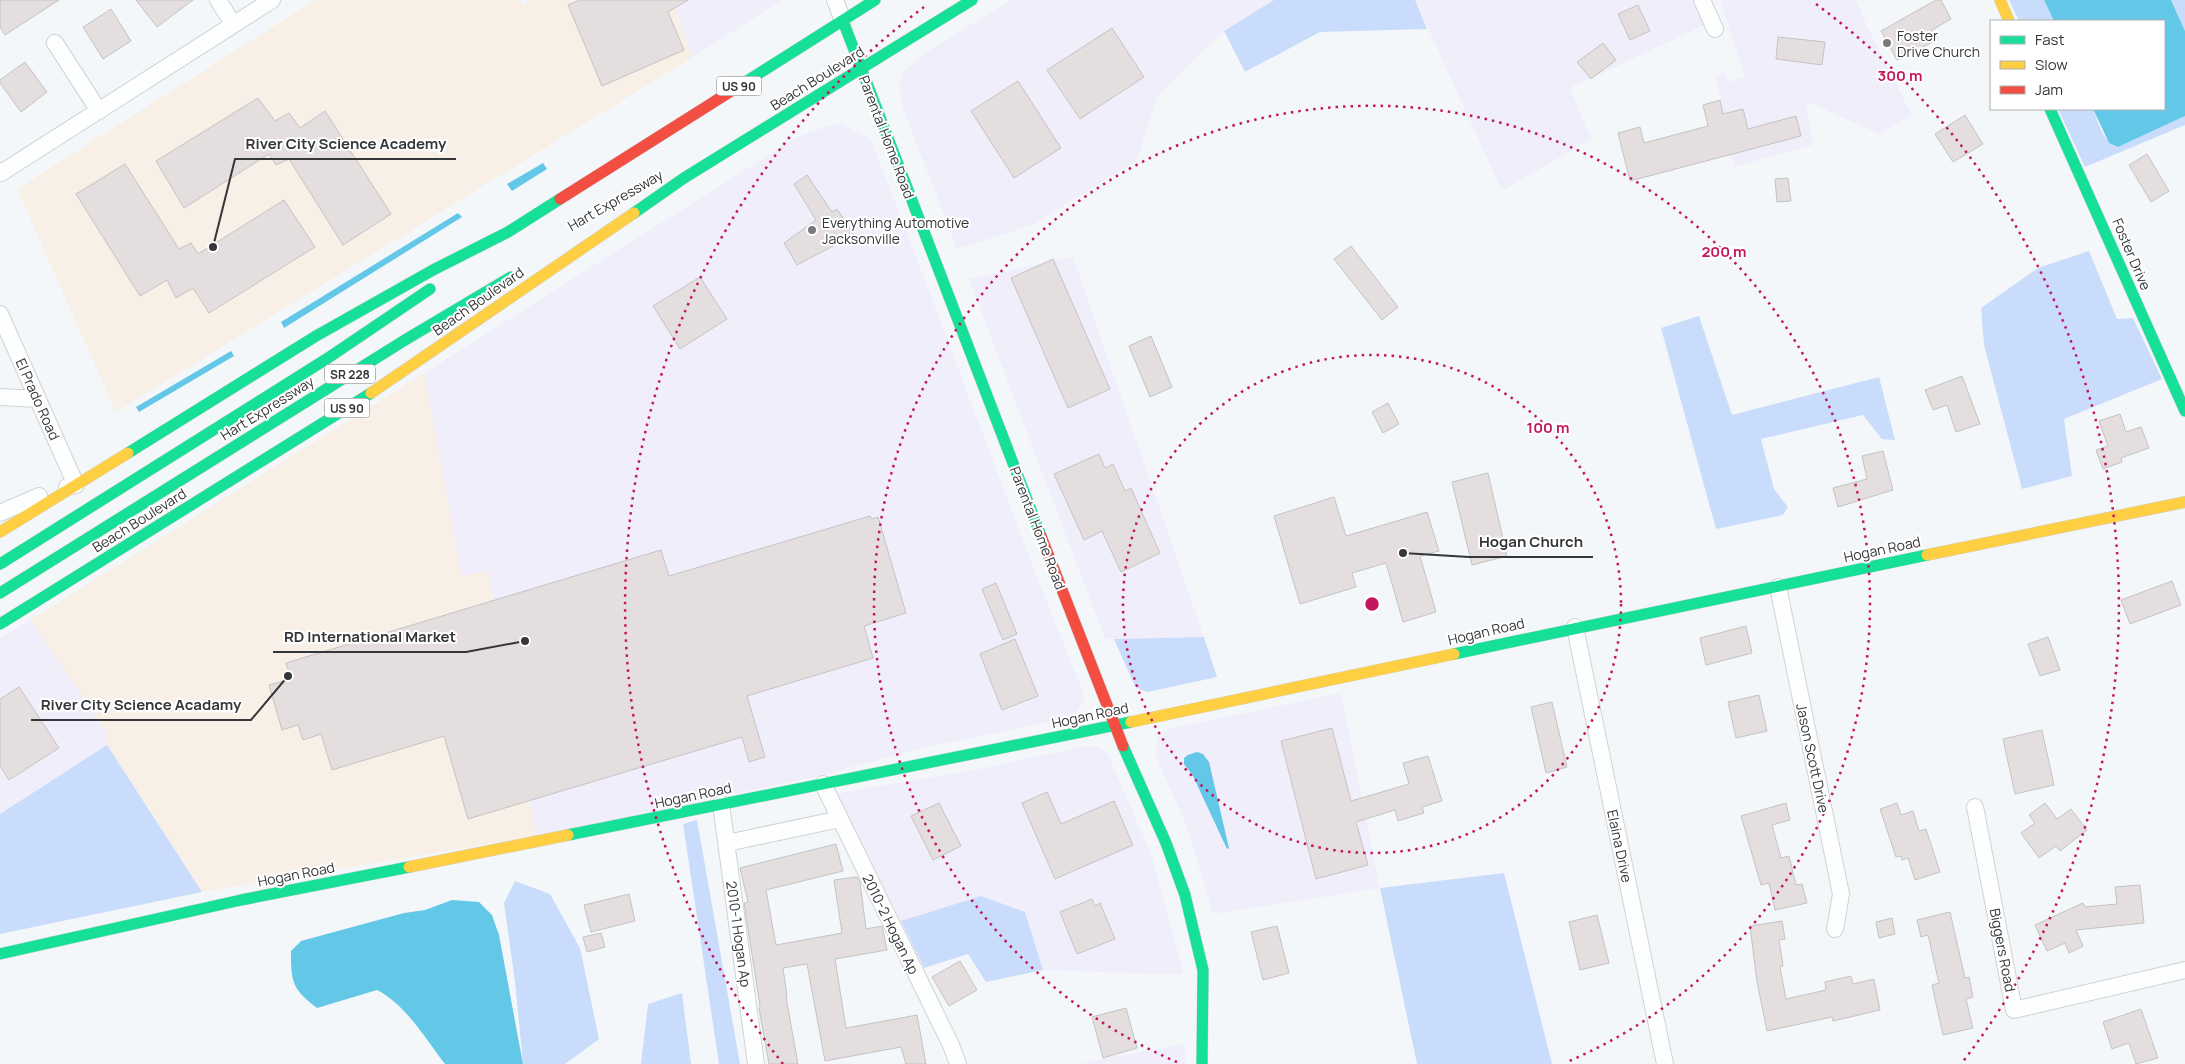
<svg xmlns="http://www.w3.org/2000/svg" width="2185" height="1064" viewBox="0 0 2185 1064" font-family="Manrope,sans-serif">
<rect width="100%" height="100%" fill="#f4f7fa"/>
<path fill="#f1eefc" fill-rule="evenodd" d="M671,0H782L693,57Z
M1011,0H1274L1224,31L1157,97L1137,160L1033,225L957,249L902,106L899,85L903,72L925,53Z
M1415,0H1694L1705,25L1570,88L1591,139L1502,191Z
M1720,0H1856L1868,28L1912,115L1879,134L1806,101L1813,145L1734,167L1716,77L1725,70L1729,82L1745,77Z
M841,124L870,138L908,235L1030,559L1084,695V701L1075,714L1068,718L919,749L820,776L536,836L488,571L462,576L424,373L795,138L827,126Z
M1073,257L1204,637L1105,639L969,279Z
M30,620L108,733L107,745L0,814V638Z
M1341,693L1380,888L1213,914L1188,830L1155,754L1158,737L1168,729ZM1188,755L1209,762L1229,847L1227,849L1193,776L1184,764V758Z
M1080,747H1099L1107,753L1151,853L1184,975L1043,970L1025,912L981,896L901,921L837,793L975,770Z
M1185,1044V1064H1080L1096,1060Z"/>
<path fill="#f8efe7" d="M315,0H521L523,5L532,0H671L693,57L116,412L17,189Z
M424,373L462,576L488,571L536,836L202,892L107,745V733L30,620Z"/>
<path fill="#cadcfb" d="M1274,0H1415L1427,29L1320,32L1245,72L1224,31Z
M2009,0H2044L2054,21H2019Z
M2171,0H2185V31Z
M2058,109H2093C2098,121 2103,144 2118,147L2185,116V125L2085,167Z
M2089,251L2117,319L2133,318L2162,379L2064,419L2072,476L2022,489L1984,345L1981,308L2038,268Z
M1699,316L1732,415L1879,377L1895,440L1882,439L1863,415L1761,439L1774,489L1788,507L1783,515L1716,529L1661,328Z
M1204,637L1217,677L1148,692L1141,690L1135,686L1114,639Z
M107,745L202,892L0,934V814Z
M697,820L740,1064H719L683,824Z
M1504,873L1552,1064H1417L1380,888Z
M515,881L550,894L580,948L599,1039L565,1064H523L515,982L504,903Z
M981,896L1025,912L1043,970L986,982L968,954L924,968L901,921Z
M682,993L691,1064H641L648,1004Z"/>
<path fill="#63c8e7" d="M2044,0H2171L2185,31V116L2118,147L2109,143L2093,109H2164V21H2054Z
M543,163L547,169L512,191L507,184Z
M458,213L462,217L284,328L281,322Z
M231,351L234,356L139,412L136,407Z
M1197,752L1203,754L1209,762L1229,848L1227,849L1193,776L1184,764V758L1188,755Z
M452,900L479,902L492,915L499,935L523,1064H445C425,1038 406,1005 377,990L317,1008C292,989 291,982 291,951L301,941L404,913L425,910Z"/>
<path fill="#e5dede" stroke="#c3c3c4" d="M0,0H59L5,35L0,27Z
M136,0H193L157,27Z
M580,0H688L668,12L684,50L602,86L568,5Z
M1936,0H1941L1951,19L1932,30L1937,40L1897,60L1881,31Z
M1638,5L1650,31L1630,40L1618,14Z
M111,9L131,41L103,59L83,27Z
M1112,28L1144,77L1080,119L1047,70Z
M1778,37L1825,42L1822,65L1776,59Z
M1603,43L1616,60L1591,79L1577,62Z
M25,62L47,92L21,112L0,83V80Z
M1018,81L1061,148L1014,178L971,111Z
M258,98L275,121L289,113L300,128L325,111L391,214L343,245L289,159L276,165L269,154L184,208L156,161Z
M1720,100L1723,114L1743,109L1748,129L1796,116L1801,136L1630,181L1618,133L1640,127L1644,143L1708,126L1703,105Z
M1965,115L1983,144L1953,162L1935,134Z
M2147,154L2169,191L2151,202L2129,165Z
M125,164L179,249L191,243L198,254L284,200L315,247L209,313L193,288L176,298L167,280L140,296L76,194Z
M807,175L832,212L837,209L854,235L797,265L784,243L816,220L794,184Z
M1788,178L1791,201L1777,202L1775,179Z
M1351,246L1398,307L1382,320L1334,259Z
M1053,259L1110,389L1068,408L1011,278Z
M700,277L727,319L680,349L653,306Z
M1151,336L1172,387L1150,397L1129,346Z
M1962,376L1980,424L1956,432L1947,405L1933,410L1925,390Z
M1388,403L1399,424L1383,433L1372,412Z
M2120,414L2126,432L2141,427L2149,448L2121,458L2122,462L2103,469L2096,450L2108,446L2099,421Z
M1883,451L1893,490L1838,507L1833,488L1867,479L1862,456Z
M1099,454L1105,468L1113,464L1125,491L1131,488L1160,553L1121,572L1102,531L1084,540L1054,474Z
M1488,473L1507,556L1472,565L1452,482Z
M1334,497L1346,536L1427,512L1439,551L1420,556L1436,612L1403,622L1386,563L1352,573L1356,587L1300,604L1274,516Z
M870,516L871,519L878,517L906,613L864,626L873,658L747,696L765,757L749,762L742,737L468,819L444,736L332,770L321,734L303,740L298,725L282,730L269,685L291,679L286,663L661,550L669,576Z
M2172,581L2181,605L2130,624L2121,600Z
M996,583L1017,634L1003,640L982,589Z
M1746,626L1752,653L1706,665L1700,638Z
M2048,637L2060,670L2040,676L2028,644Z
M1015,639L1038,696L1002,710L980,654Z
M19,687L59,748L9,780L0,766V699Z
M1759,695L1767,731L1736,738L1728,702Z
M1552,702L1567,767L1546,773L1531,707Z
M1332,728L1351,801L1409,784L1403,763L1428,756L1442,801L1422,807L1424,813L1398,821L1395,810L1356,822L1368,865L1316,879L1281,741Z
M2042,730L2054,785L2015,794L2003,739Z
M1047,792L1061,824L1114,801L1133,845L1055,879L1022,803Z
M939,803L961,846L933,860L911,816Z
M1786,803L1790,820L1772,825L1781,858L1789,856L1796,885L1802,884L1807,903L1775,910L1769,883L1761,885L1741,816Z
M1897,803L1901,815L1913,811L1919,831L1926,829L1940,872L1915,880L1908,858L1902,860L1901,856L1896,857L1880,809Z
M2045,803L2057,819L2071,809L2087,830L2060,851L2056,846L2039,858L2021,833L2035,823L2029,815Z
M836,844L843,871L766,890L776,945L842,933L834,880L857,877L860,882L866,929L882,926L887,950L835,959L846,1028L917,1015L926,1064H906L901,1047L825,1061L807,964L783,968L787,996L786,997L798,1064H769L759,1008L760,1006L744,903L748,902L740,868Z
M2140,885L2144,923L2076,930L2083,946L2069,953L2065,943L2047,951L2035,925L2083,903L2085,907L2117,904L2115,887Z
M629,894L635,921L591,932L584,905Z
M1092,899L1095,906L1100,903L1115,939L1077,954L1060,912Z
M1950,912L1965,978L1969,977L1973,997L1966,999L1973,1028L1943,1035L1932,985L1939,983L1928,935L1921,937L1917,920Z
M1597,915L1609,963L1580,970L1569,922Z
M1892,918L1895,934L1879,938L1876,922Z
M1782,921L1785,939L1779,940L1783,966L1780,967L1786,999L1826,990L1825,982L1851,976L1853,984L1874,979L1880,1010L1833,1021L1832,1017L1767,1031L1757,982L1750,926Z
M1277,926L1289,973L1263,980L1251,932Z
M601,933L605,947L587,952L583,937Z
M960,961L977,990L949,1006L932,977Z
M1126,1008L1137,1048L1103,1058L1092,1017Z
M2141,1009L2158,1058L2136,1064L2129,1043L2112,1049L2103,1022Z"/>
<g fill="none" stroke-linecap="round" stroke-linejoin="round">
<g stroke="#d1d2d5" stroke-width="18">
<path id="street" d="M218,0L233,24
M835,0L843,21
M1702,0L1715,29
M55,43L99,111
M0,171L1,173L272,0
M0,314L76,485L67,487
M0,397L37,399
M0,513L39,496
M1778,587L1841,894L1835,929
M1575,627L1665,1064
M823,784L951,1045L958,1064
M721,804L756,1064
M1975,807L2014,1010L2185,970
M727,843L840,819"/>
</g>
<g stroke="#d1d2d5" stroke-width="12">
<path id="fast" d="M843,21L1041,536
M736,88L875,0
M2050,109L2185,411
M634,213L684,178L972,0
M128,453L316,336L433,270L508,232L560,199
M0,564L328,358L430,289
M0,593L405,340L511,277
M0,624L371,393
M1454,654L1927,555
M1123,746L1166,843L1185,895L1203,970L1202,1064
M568,835L1131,722
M0,954L241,900L409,867"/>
</g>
<g stroke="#d1d2d5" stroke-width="12">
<path id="slow" d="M2000,0L2009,21
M371,393L634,213
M0,532L128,453
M1927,555L2185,502
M1131,722L1454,654
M409,867L568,835"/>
</g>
<g stroke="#d1d2d5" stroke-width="12">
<path id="jam" d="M560,199L736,88
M1041,536L1123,746"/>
</g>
<use href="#street" stroke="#fdfefe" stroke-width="16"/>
<use href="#fast" stroke="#16e098" stroke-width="11"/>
<use href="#slow" stroke="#ffcf43" stroke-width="11"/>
<use href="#jam" stroke="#f24e42" stroke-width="11"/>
</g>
<g fill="none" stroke="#c2185b" stroke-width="2.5" stroke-dasharray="2.5 5">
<circle cx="1372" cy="604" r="249"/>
<path d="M1177 1062A498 498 0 1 1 1567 1062"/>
<path d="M783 1064A747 747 0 0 1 928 4M1816 4A747 747 0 0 1 1961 1064"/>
</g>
<g fill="#787a7d" stroke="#fff" stroke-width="2">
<circle cx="1887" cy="43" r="5"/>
<circle cx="812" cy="230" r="5"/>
</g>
<g text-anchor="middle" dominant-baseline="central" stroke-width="4" stroke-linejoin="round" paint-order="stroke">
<g fill="#fff" stroke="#727274" stroke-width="1">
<rect x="716.5" y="76.5" width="45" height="19" rx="4"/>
<rect x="325" y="364.5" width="50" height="19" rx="4"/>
<rect x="324.5" y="398.5" width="45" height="19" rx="4"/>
</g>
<g font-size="12" font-weight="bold" fill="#353639">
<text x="739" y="86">US 90</text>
<text x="350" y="374">SR 228</text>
<text x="347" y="408">US 90</text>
</g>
<g font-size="14" fill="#353639" stroke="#fff" text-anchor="start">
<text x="1897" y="35">Foster<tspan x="1897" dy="16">Drive Church</tspan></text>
<text x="822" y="222">Everything Automotive<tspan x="822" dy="16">Jacksonville</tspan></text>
</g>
<g font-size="14" fill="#353639" stroke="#fff">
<text transform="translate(817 78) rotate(-32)">Beach Boulevard</text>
<text transform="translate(887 137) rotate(69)">Parental Home Road</text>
<text transform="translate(615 200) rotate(-30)">Hart Expressway</text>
<text transform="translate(2132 254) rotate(67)">Foster Drive</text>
<text transform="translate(478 301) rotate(-35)">Beach Boulevard</text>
<text transform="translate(38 399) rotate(66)">El Prado Road</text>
<text transform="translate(267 408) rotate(-32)">Hart Expressway</text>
<text transform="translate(139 520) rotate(-32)">Beach Boulevard</text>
<text transform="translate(1038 528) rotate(69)">Parental Home Road</text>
<text transform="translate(1882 549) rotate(-12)">Hogan Road</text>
<text transform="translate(1486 631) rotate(-13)">Hogan Road</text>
<text transform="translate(1090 715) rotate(-12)">Hogan Road</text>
<text transform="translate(1813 758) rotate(78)">Jason Scott Drive</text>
<text transform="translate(693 795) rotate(-12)">Hogan Road</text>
<text transform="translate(1620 846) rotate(78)">Elaina Drive</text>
<text transform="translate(296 874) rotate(-11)">Hogan Road</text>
<text transform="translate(891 924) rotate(64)">2010-2 Hogan Ap</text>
<text transform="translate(739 934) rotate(82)">2010-1 Hogan Ap</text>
<text transform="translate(2003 950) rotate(79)">Biggers Road</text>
</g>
</g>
<circle cx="1372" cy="604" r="8" fill="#c2185b" stroke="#fff" stroke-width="2.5"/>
<g font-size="15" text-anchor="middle" font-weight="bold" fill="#c2185b" stroke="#fff" stroke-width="4" stroke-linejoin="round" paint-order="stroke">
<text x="1900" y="81">300 m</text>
<text x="1724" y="257">200 m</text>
<text x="1548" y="433">100 m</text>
</g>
<path fill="none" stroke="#353639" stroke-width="2" d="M213 247L235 159H456M1403 553L1469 557H1593M525 641L466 652H273M288 676L251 720H31"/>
<g fill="#353639" stroke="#fff" stroke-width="2">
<circle cx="213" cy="247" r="5"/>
<circle cx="1403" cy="553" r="5"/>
<circle cx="525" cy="641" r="5"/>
<circle cx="288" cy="676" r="5"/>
</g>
<g font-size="15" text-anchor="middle" font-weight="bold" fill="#353639" stroke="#fff" stroke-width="4" stroke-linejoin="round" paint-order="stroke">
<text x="346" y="149">River City Science Academy</text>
<text x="1531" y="547">Hogan Church</text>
<text x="370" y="642">RD International Market</text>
<text x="141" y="710">River City Science Acadamy</text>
</g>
<rect x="1990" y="20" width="175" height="90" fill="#ffffff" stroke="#aeafb0"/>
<rect x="2000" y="36" width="25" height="8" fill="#16e098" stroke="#aeafb0"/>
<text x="2035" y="45" font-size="15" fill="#353639">Fast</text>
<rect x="2000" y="61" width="25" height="8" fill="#ffcf43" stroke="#aeafb0"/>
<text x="2035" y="70" font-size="15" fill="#353639">Slow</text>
<rect x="2000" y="86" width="25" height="8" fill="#f24e42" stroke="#aeafb0"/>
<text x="2035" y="95" font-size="15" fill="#353639">Jam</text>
</svg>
